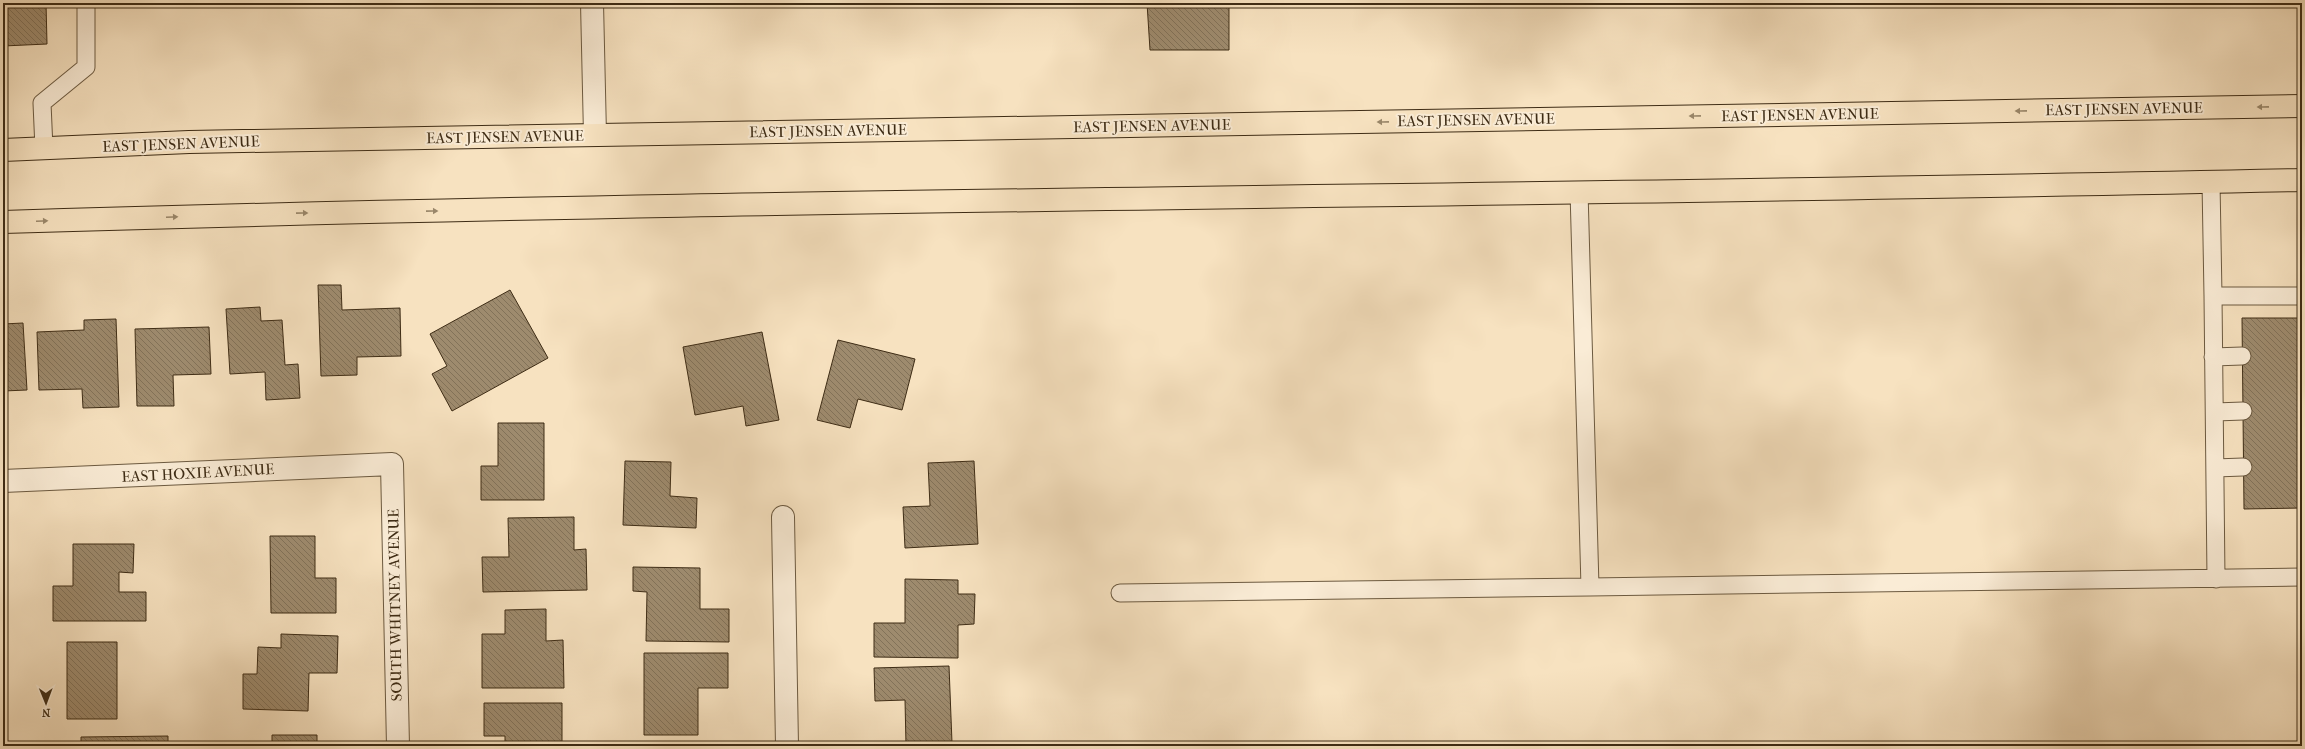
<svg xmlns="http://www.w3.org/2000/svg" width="2305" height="749" viewBox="0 0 2305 749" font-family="'IM FELL French Canon',serif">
<defs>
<pattern id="building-back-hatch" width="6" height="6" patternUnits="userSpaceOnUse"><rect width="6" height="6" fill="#9e8b6e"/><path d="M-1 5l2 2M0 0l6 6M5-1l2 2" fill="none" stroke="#827259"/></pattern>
</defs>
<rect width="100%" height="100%" fill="#f7e2c0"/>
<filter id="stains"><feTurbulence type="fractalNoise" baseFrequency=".005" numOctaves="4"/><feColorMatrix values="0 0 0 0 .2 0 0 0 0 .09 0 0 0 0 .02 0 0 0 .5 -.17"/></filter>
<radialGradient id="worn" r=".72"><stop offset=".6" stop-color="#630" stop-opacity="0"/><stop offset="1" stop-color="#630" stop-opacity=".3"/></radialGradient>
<path fill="url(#building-back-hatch)" stroke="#3e2c15" d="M3,3H46L47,44L3,46Z
M1147,3H1229V50H1150Z
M318,285H341L342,310L400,308L401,356L357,357V375L321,376Z
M510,290L548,358L452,411L432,374L447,366L430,334Z
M260,307L261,321L282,320L285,365L298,364L300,398L266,400L265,372L230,374L226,309Z
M2242,318H2302V508L2244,509Z
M116,319L119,407L83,408L82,389L39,390L37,332L84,330V320Z
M23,323L27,390L3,391V324Z
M209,327L211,374L173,375L174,406H137L135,329Z
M762,332L779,420L746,426L743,406L695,415L683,347Z
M838,340L915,359L902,410L858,399L850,428L817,420Z
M498,423H544V500H481V466H498Z
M625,461L671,462L670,496L697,498L696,528L623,525Z
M974,461L978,544L905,548L903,507L930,506L928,463Z
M574,517V550L586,549L587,590L483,592L482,557H509L508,518Z
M270,536H315V578H336V613H271Z
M73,544H134L133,573L119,572V592H146V621H53V586H73Z
M633,567L700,568V609H729V642L646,641L647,592L633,591Z
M905,579L958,580V594H975L974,624L958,625V658L874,657V623H905Z
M546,609V641L563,640L564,688H482V634H505V610Z
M281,634L338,636L337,673H309L308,711L243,709V674H257L258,647L281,648Z
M67,642H117V719H67Z
M644,653H728V688H698V735H644Z
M949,666L952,743L906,745L905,700L875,701L874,668Z
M484,703H562V744H567V746H505V736H484Z
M272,735H317V746H272Z
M168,736V746H81V737Z"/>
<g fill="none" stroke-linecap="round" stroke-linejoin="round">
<g stroke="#6c5a40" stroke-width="19">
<path id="lane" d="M44,149L42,103L86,67V3
M2211,182L2213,296H2302
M2213,296L2216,579
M2213,357L2242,356
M2215,412L2243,411
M2215,468L2243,467
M1590,587L2302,577
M1120,593L1590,587L1579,191"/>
</g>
<g stroke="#6c5a40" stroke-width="24">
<path id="street" d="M592,3L595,135
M3,481L392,464L398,746
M783,517L787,746"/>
</g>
<g stroke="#3e2c15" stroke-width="24">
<path id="primary" d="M3,150L189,142L2302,106
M3,222C769,198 1536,197 2302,180"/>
</g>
<use href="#lane" stroke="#faecd6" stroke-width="17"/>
<use href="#street" stroke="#faecd6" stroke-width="22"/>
<use href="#primary" stroke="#f7e2c0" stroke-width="22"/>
</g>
<defs><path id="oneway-solid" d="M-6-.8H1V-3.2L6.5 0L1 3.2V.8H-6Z"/></defs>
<g fill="#9a876a">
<use href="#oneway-solid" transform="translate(2263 107) rotate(179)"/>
<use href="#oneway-solid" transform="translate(2021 111) rotate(179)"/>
<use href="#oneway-solid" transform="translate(1695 116) rotate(179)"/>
<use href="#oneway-solid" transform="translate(1383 122) rotate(179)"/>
<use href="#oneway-solid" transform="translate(432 211) rotate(-1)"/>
<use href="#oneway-solid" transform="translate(302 213) rotate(-1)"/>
<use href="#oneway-solid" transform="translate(172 217) rotate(-2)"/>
<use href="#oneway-solid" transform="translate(42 221) rotate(-2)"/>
</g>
<g text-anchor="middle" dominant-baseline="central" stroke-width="4" stroke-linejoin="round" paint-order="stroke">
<g font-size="15" fill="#3e2c15" stroke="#faecd6">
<text transform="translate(2124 109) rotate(-1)">EAST JENSEN AVENUE</text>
<text transform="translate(1800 115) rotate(-1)">EAST JENSEN AVENUE</text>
<text transform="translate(1476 120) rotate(-1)">EAST JENSEN AVENUE</text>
<text transform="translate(1152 126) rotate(-1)">EAST JENSEN AVENUE</text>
<text transform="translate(828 131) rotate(-1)">EAST JENSEN AVENUE</text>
<text transform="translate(505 137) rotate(-1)">EAST JENSEN AVENUE</text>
<text transform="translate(181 144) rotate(-2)">EAST JENSEN AVENUE</text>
<text transform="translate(198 473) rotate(-3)">EAST HOXIE AVENUE</text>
<text transform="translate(395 605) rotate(-91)">SOUTH WHITNEY AVENUE</text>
</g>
</g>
<rect width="2305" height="749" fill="none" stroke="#f7e2c0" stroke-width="16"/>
<rect x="4" y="4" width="2297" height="741" fill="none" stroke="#3e2c15" stroke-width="2"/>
<rect x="8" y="8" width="2289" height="733" fill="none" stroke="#3e2c15"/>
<g transform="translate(46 703) rotate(179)" stroke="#faecd6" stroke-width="3" paint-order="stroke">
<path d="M0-3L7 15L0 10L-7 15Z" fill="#3e2c15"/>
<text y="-6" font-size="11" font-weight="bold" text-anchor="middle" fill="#3e2c15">N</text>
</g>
<rect width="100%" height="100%" filter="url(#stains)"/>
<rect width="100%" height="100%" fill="url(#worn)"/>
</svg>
